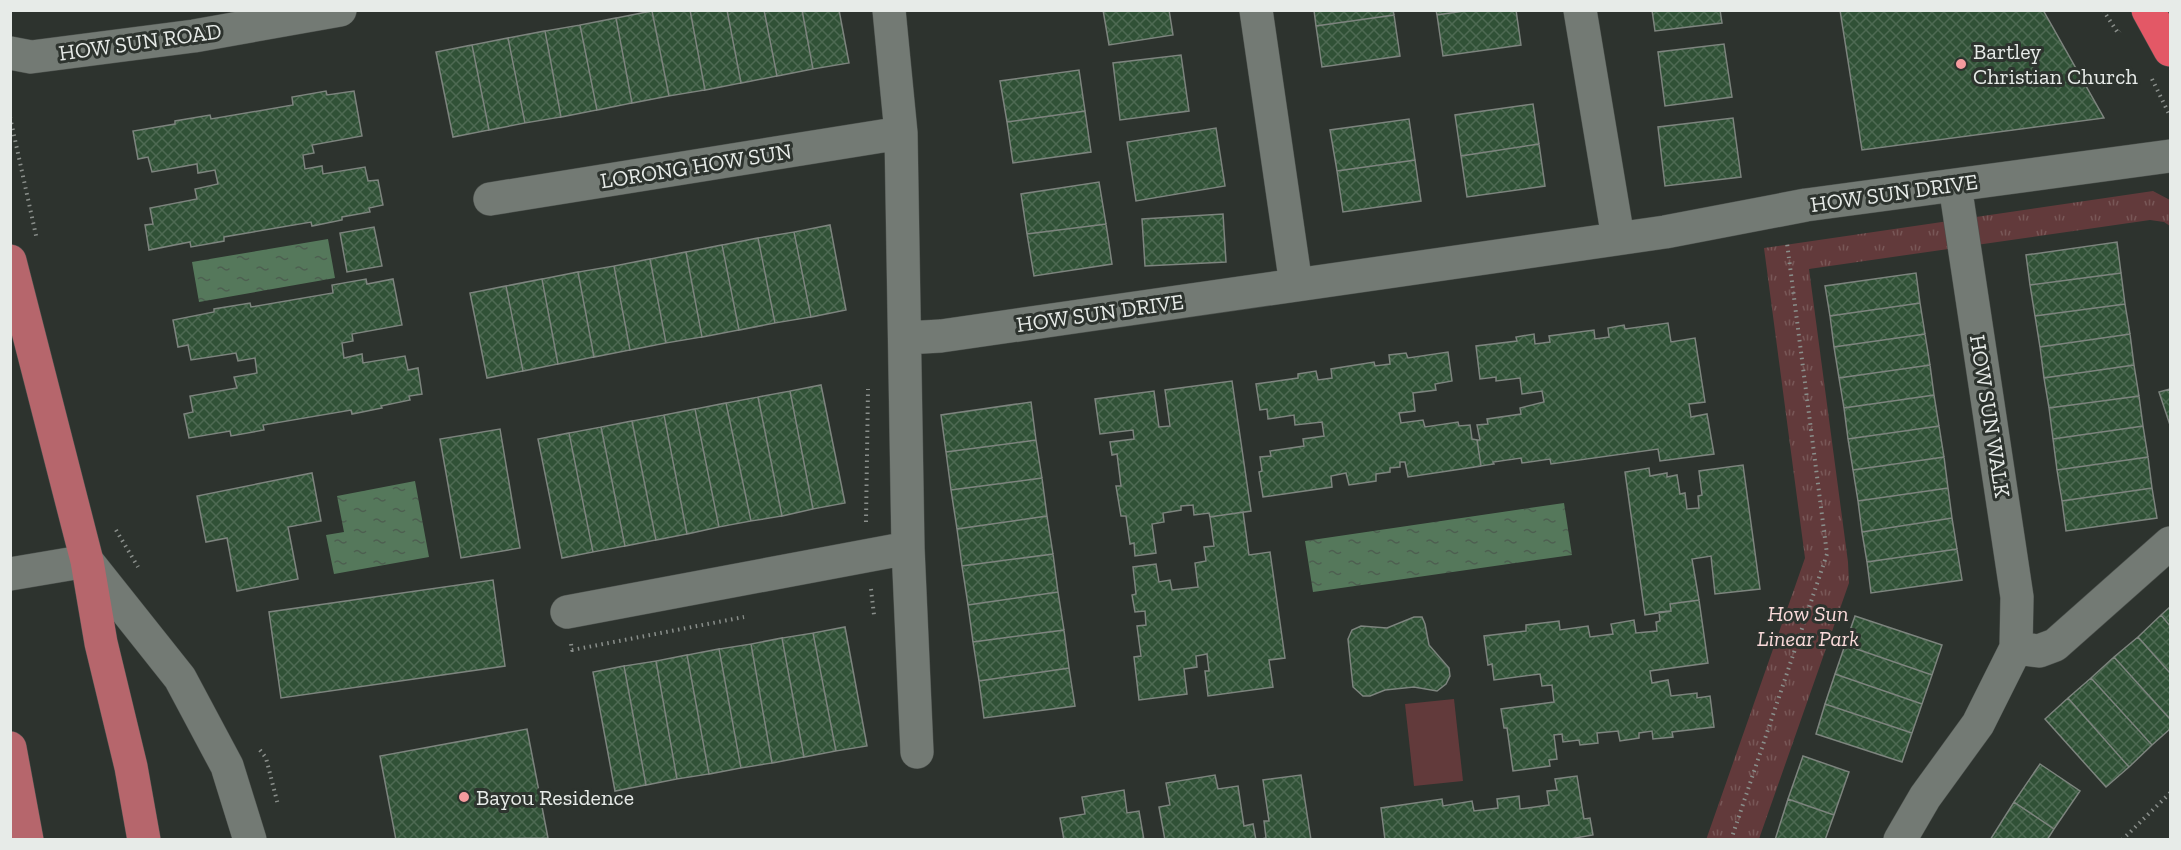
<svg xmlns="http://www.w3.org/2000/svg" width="2181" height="850" viewBox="0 0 2181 850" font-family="'Zilla Slab',serif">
<defs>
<pattern id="park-tufts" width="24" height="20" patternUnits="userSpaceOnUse" patternTransform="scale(1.5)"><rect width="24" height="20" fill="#623a3b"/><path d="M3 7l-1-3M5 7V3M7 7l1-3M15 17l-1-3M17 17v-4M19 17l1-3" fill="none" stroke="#785757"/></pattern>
<pattern id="water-ripples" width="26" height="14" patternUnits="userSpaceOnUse" patternTransform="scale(1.5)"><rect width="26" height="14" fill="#55785b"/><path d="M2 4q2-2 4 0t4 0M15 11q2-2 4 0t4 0" fill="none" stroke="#4d5f50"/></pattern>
<pattern id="building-cross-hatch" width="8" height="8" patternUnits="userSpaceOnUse" patternTransform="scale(1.5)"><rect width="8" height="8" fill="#305136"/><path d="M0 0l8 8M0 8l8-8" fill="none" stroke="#4e6a53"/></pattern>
</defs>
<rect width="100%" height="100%" fill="#2d332e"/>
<path fill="#623a3b" d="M1454,699L1463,781L1414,786L1405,704Z"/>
<path fill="url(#park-tufts)" d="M2153,191L2170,200V226L2164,222L2150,220L1809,269L1848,562L1849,583L1759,839L1706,840L1805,558L1764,248Z"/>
<path fill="url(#water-ripples)" d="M328,239L335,278L199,302L192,262Z
M415,481L429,557L334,574L326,535L344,532L337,496Z
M1564,503L1572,555L1313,592L1305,541Z"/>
<path fill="url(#building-cross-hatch)" stroke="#7d847e" stroke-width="1.5" d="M690,10L705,90L669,96L652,11Z
M690,10H727L741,83L705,90Z
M727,10H764L777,76L741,83Z
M764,10H802L813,69L777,76Z
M802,10H839L849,63L813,69Z
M1103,10H1169L1173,35L1109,45Z
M1314,10H1393L1394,15L1316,26Z
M1436,10H1471L1437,15Z
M1471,10H1516L1521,45L1443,56L1437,15Z
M1652,10H1720L1722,23L1655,31Z
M1840,10H2043L2104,118L1862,150Z
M652,11L669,96L632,103L616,18Z
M1394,15L1400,56L1322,67L1316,26Z
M616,18L632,103L597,110L580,25Z
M580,25L597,110L561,117L545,31Z
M545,31L561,117L525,123L508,38Z
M508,38L525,123L489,130L472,45Z
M1724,44L1732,97L1665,106L1658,52Z
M472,45L489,130L453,137L436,52Z
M1181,55L1189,111L1120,120L1113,63Z
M1079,70L1085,111L1007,122L1000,81Z
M326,91L327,95L354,91L362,136L312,145L314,153L303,155L305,169L322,166L323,174L365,167L368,181L378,180L383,205L369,208L370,212L342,217V220L312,226L311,222L224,237V241L191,247L190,242L149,250L145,225L153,224L150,208L197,199L195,189L218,184L215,170L198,173L197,164L152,172L148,157L138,159L133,131L175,124V121L210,115L211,119L293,105L292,97Z
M1533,104L1539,144L1461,156L1455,115Z
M1085,111L1091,152L1013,163L1007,122Z
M1733,118L1741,177L1665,186L1658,127Z
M1409,119L1415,160L1337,171L1330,130Z
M1216,128L1225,186L1136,201L1127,142Z
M1539,144L1545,186L1467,197L1461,156Z
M1415,160L1421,201L1343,212L1337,171Z
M1099,182L1106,224L1027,234L1021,194Z
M1223,214L1226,262L1145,266L1142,219Z
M1106,224L1112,264L1034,276L1027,234Z
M830,225L846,310L811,317L794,232Z
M374,227L382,266L347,272L340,233Z
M794,232L811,317L775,323L758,238Z
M758,238L775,323L739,330L722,245Z
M2117,242L2121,273L2030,285L2026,255Z
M722,245L739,330L702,337L686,252Z
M686,252L702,337L666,343L650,259Z
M650,259L666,343L630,350L614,266Z
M614,266L630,350L594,357L578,272Z
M578,272L594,357L558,364L542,279Z
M1916,273L1920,303L1830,316L1825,286Z
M2121,273L2125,304L2035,316L2030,285Z
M366,279L367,284L393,279L402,325L352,334L353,341L342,343L344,358L362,354L363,363L405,356L408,370L418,368L422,394L409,396L410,400L381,406L382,408L352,414L351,410L263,425L264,430L231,436L230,431L189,438L184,414L193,412L190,396L237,388L234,377L257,373L255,358L238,361L236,353L191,360L188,345L178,347L173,320L214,312V309L250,303L251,307L333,293L332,285Z
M542,279L558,364L523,371L506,286Z
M506,286L523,371L487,378L470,293Z
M1920,303L1925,334L1834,347L1830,316Z
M2125,304L2130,334L2040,347L2035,316Z
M1668,323L1671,342L1695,338L1705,402L1689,404L1691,417L1707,414L1714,454L1660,461L1658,449L1551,464L1550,459L1522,463L1521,458L1493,462L1494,464L1481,466L1477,440H1480L1477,425L1488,424L1487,419L1521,414L1520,408L1544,402L1542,391L1522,394L1520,378L1496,381V377L1480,379L1476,346L1517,341L1516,337L1534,334L1535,344L1550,342L1549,336L1594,330L1595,339L1609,337L1608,328L1624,325L1625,329Z
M1925,334L1930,365L1839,378L1834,347Z
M2130,334L2134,365L2044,378L2040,347Z
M1448,352L1452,381L1435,384L1436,390L1413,393L1415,411L1399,413L1401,423L1423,420L1425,427L1458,422L1459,426L1470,425L1472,439L1477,440L1481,466L1408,477L1405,462H1400V467L1390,468V472L1376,474V481L1349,485L1346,473L1331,476L1332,487L1263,497L1259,472L1262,471L1260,457L1271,456L1270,451L1304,446L1303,439L1324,436L1322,422L1295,425L1294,415L1268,419L1267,409L1260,410L1256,384L1298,378V374L1316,371L1318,380L1332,378L1331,369L1374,362L1375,366L1390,364L1389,355L1406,353L1408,358Z
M1930,365L1934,395L1844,408L1839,378Z
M2134,365L2139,396L2049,408L2044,378Z
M1232,381L1251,511L1210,517L1209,513L1194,515L1193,505L1181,506V510L1163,513L1164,522L1152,524L1156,553L1135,556L1134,543L1130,544L1126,516H1121L1116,486H1121L1117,454L1112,455L1110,442L1134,439L1133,430L1100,434L1095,399L1154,391L1159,427L1170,426L1165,390Z
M821,385L845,503L813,509L790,391Z
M2170,389V425L2159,392Z
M790,391L813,509L782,516L758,397Z
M1934,395L1939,426L1848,439L1844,408Z
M2139,396L2143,426L2053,439L2049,408Z
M758,397L782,516L751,521L726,403Z
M1031,402L1036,440L946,452L941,415Z
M726,403L751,521L719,527L695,409Z
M695,409L719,527L687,534L664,415Z
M664,415L687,534L656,540L632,421Z
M632,421L656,540L625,546L601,427Z
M1939,426L1944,457L1853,470L1848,439Z
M2143,426L2148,457L2057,470L2053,439Z
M601,427L625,546L593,552L569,433Z
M500,429L520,548L461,558L440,439Z
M569,433L593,552L562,558L538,439Z
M1036,440L1042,478L951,490L946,452Z
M1944,457L1948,488L1858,501L1853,470Z
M2148,457L2152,488L2062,501L2057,470Z
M1743,465L1760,589L1715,594L1711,556L1692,559L1699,600L1670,604L1671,611L1645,615L1625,472L1649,468L1650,476L1667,473V477L1677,475L1680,494L1685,493L1687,509L1699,508L1698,496L1702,495L1699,471Z
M312,473L321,521L288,527L298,579L237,591L227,538L206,542L197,496Z
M1042,478L1047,516L957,529L951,490Z
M1948,488L1952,518L1862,532L1858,501Z
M2152,488L2157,518L2066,531L2062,501Z
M1243,512L1249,555L1270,552L1285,658L1269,660L1273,687L1208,696L1205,671H1209L1207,654L1196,656L1197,667L1184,669L1187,694L1139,700L1134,657L1141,656L1137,626L1146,625L1145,611L1135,612L1132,595L1136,594L1133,567L1156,564L1159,582L1170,580L1172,590L1198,587L1195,563L1206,561L1204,547L1214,546L1210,517Z
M1047,516L1053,554L962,566L957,529Z
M1952,518L1957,549L1867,562L1862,532Z
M1957,549L1962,580L1871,593L1867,562Z
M1053,554L1058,592L968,605L962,566Z
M493,580L505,666L281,698L269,612Z
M1058,592L1064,630L973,642L968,605Z
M1699,600L1708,663L1650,671L1652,683L1668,680L1671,696L1697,693V698L1710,696L1714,727L1672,732L1673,737L1653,739L1652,731L1639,733V738L1620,741L1618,731L1597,733L1598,743L1580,745L1579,740L1563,742L1562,734L1554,735L1557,759L1549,760L1550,766L1513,771L1507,728H1504L1501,709L1554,702L1552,685L1542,686L1540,674L1494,680L1492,664L1488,665L1484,636L1526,631V625L1559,621L1560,630L1588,626L1590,637L1613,634L1611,624L1634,620L1636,633L1657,631L1656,622L1660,621L1659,612L1671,611L1670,604Z
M2170,607V626L2161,615Z
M2161,615L2170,626V673L2138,637Z
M1855,616L1942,645L1932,675L1845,645Z
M1414,617H1422L1425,624L1429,645L1449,668L1450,676L1446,684L1437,691L1414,687L1385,690L1370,696H1363L1353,687L1348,639L1352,630L1361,626L1387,628Z
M845,627L867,746L836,751L813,633Z
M1064,630L1069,668L979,681L973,642Z
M813,633L836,751L804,757L782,638Z
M2138,637L2170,673V719L2114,657Z
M782,638L804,757L772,763L751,644Z
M751,644L772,763L741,768L719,649Z
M1845,645L1932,675L1922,704L1835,674Z
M719,649L741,768L709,774L687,655Z
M687,655L709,774L677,779L656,661Z
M2114,657L2170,719V729L2152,745L2091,678Z
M656,661L677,779L646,785L624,666Z
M624,666L646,785L615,791L593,672Z
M1069,668L1075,706L984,718L979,681Z
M1835,674L1922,704L1912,733L1825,704Z
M2091,678L2152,745L2129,767L2068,698Z
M2068,698L2129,767L2106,787L2045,719Z
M1825,704L1912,733L1902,762L1816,734Z
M527,729L548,838L396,840L380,756Z
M1803,756L1849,772L1834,815L1788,799Z
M2040,764L2080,791L2054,829L2014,802Z
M1215,775L1218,789L1238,786L1244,826L1253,824L1256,840H1165L1159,807L1170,805L1166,783Z
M1301,775L1311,840H1257L1266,838L1264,821H1269L1263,780Z
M1577,776L1584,819L1590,818L1593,835L1564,840H1385L1381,808L1442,799L1443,806L1472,801L1474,811L1498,808L1497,799L1519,796L1520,809L1549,805L1547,791L1557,790L1555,779Z
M1124,790L1127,813L1139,811L1144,840H1064L1060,818L1085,814L1082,797Z
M1788,799L1834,815L1825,840H1775Z
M2014,802L2054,829L2047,840H1990Z"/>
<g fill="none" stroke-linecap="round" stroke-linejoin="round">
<g stroke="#4c514d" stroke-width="34">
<path id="street" d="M889,10L901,133L908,548L917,752
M1256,10L1296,285
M1580,10L1618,238
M10,53L31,57L194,36L340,10
M490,199L901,133
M905,338L941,336L1665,232L1806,205L2170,156
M10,574L87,561L180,678L227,766L250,840
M567,612L908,548
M2016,648L2039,651L2055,645L2170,543
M1900,840L1925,797L1978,724L2016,648L2017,597L1955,185"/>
</g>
<g stroke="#4c514d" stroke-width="34">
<path id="primary" d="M10,261L87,561L101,643L131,767L144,840
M10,748L27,840"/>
</g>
<g stroke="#4c514d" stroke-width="34">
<path id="highway" d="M2148,10L2170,50"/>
</g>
<path stroke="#8a8f8b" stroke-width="4" stroke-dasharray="1.5 4.5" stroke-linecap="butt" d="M2103,10L2118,33L2120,31
M2152,79L2170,116
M10,117L37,240
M866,522L868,389
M116,530L138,567
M871,589L874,615
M571,644L572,650L744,617
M260,750L266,758L278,805
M1731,840L1827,554L1787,243
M2122,840L2170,793"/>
<use href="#street" stroke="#737a74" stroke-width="33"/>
<use href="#primary" stroke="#b6666c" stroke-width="33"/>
<use href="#highway" stroke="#e35866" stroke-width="33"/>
</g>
<g fill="#f59b9e" stroke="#2d332e" stroke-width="2">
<circle cx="1961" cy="64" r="6"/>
<circle cx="464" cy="797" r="6"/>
</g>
<g text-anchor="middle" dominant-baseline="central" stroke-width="6" stroke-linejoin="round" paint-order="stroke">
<g font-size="22" fill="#e7ebe8" stroke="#2d332e">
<text transform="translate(140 42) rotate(-8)">HOW SUN ROAD</text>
<text transform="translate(696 166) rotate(-9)">LORONG HOW SUN</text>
<text transform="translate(1894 193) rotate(-8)">HOW SUN DRIVE</text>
<text transform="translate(1100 313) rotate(-8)">HOW SUN DRIVE</text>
<text transform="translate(1990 416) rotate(81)">HOW SUN WALK</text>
</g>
<g font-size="22" fill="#e7ebe8" stroke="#2d332e" text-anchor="start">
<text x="1973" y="51">Bartley<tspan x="1973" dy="25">Christian Church</tspan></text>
<text x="476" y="797">Bayou Residence</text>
</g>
<g font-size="22" font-style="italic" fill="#fadada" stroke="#2d332e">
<text x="1808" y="613">How Sun<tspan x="1808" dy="25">Linear Park</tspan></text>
</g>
</g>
<rect width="2181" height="850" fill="none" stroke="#e7ebe8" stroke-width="24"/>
</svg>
